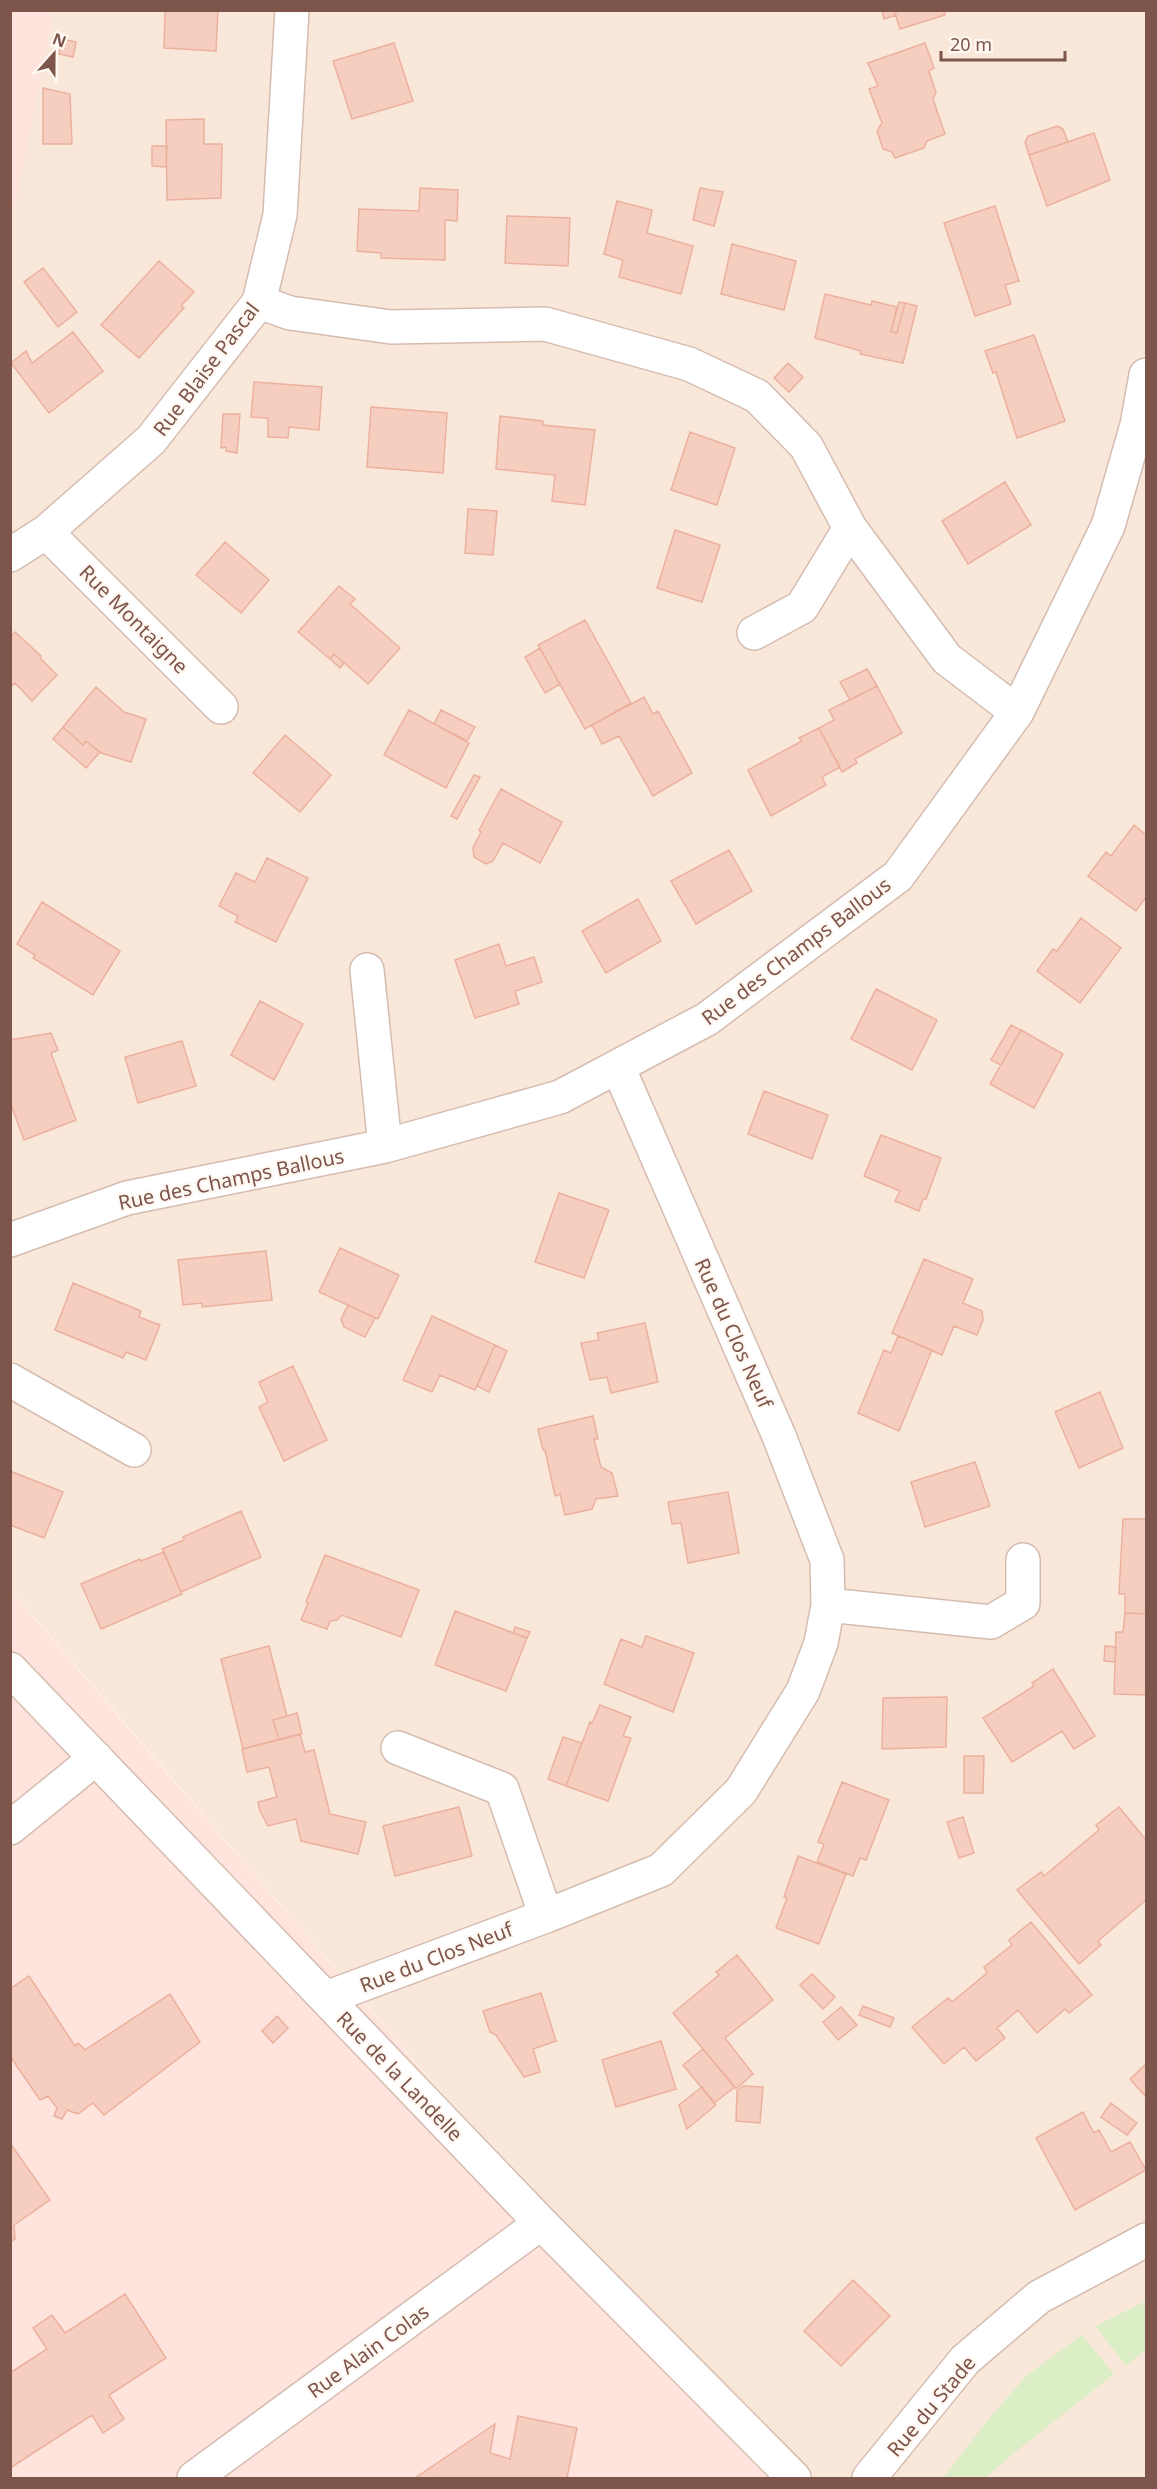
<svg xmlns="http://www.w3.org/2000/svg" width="1157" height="2489" viewBox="0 0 1157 2489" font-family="'Noto Sans',sans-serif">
<rect width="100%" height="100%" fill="#fef4ea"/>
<path fill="#f9e8da" d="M54,11H1146V2478H772L11,1590L10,223Z"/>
<path fill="#ffe3dd" d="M11,10L54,11L11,223L10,11Z
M10,1590L146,1749L772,2478H11Z"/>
<path fill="#dbeec6" d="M1146,2301V2349L1126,2366L1095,2326Z
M1082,2335L1114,2374L1013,2454L985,2478H943L987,2421L1026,2376Z"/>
<path fill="#f6cebf" stroke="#ebb19e" stroke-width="1.5" d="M165,10H218L216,51L164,48Z
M882,10H894L896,15L884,19Z
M894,10H946L944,11L945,15L900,29Z
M62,39L76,42L73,57L59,54Z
M394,43L413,101L352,119L333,61Z
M925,43L934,68L929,71L936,93L933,99L945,134L927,141L924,148L895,158L892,152L883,149L877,131L882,123L869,89L878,86L868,63Z
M43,88L70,94L72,144H43Z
M204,119V144H222L221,198L167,200L166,120Z
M1057,126L1063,129L1068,142L1029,155L1025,142L1028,136Z
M1094,133L1110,180L1047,206L1029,155Z
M152,146H167L166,167L152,166Z
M420,188L458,190L457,221L445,220V260L381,258V253L357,251L359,209L419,211Z
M700,188L723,192L714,226L693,220Z
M617,201L652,210L647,233L693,246L681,294L619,277L623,260L604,254Z
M995,206L1019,281L1005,285L1011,304L975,316L944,223Z
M507,216L570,218L568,266L505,263Z
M732,244L796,261L784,310L721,294Z
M159,261L194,292L181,306L184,308L139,358L101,325Z
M43,268L77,312L58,327L24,282Z
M825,294L871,305L872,301L897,307L891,332L897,333L905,303L917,306L903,363L860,354L861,351L815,338Z
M899,302L905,303L897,333L891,332Z
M73,332L103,371L49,413L11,363L26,351L32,363Z
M1034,335L1065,421L1017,438L996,372L993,373L985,351Z
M788,363L803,377L789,392L774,378Z
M254,382L322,387L319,430L289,427L288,438L268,437V418L251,417Z
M371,407L447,413L443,473L367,467Z
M223,414H240L237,453L226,451V447L221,448Z
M500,416L543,421V425L595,430L585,505L552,501L555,475L496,469Z
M690,432L735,448L717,505L671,490Z
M1005,482L1031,525L968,564L942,521Z
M468,509L497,511L493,555L465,553Z
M675,530L720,545L702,602L657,588Z
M225,542L269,580L241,613L196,575Z
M339,586L355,599L350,604L400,648L368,684L334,654L330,659L298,632Z
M585,620L631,703L585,729L538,645Z
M15,632L41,656L40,658L57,675L32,701L15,683L10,688V637Z
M540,648L560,684L545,693L525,657Z
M334,654L344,663L340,668L330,659Z
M867,669L877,686L850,700L840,682Z
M877,686L902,733L855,759L857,763L842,772L819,728L834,720L829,710Z
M96,687L124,712L146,719L131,762L101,753L86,741L83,745L63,727Z
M644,697L653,714L658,711L692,773L653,796L619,736L602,744L592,725Z
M409,710L469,743L446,788L384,755Z
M441,710L475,727L467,741L434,724Z
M63,727L83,745L86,741L100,752L86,768L53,739Z
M819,728L840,767L822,777L826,785L771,816L748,770L802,741L799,738Z
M285,735L331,775L300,812L253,773Z
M474,775L480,777L457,819L451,816Z
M501,789L562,822L540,863L503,843L493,861L486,864L474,857L473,848L481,832L479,830Z
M1134,825L1146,835V897L1136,911L1088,876L1106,852L1111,856Z
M729,850L752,891L696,924L671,881Z
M267,858L308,878L276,942L235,922L238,916L219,906L236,873L255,882Z
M638,899L661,941L606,973L582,931Z
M42,902L120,951L93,995L33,958L35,955L17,944Z
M1081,918L1121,948L1080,1003L1037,971L1053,949L1057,951Z
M499,944L506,966L534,957L542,982L515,991L519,1004L475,1018L455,960Z
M876,989L937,1020L912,1070L851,1039Z
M260,1001L303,1024L274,1080L231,1055Z
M1011,1025L1021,1030L1001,1065L991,1060Z
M1021,1030L1063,1054L1034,1108L990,1084Z
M51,1033L58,1050L51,1053L76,1120L24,1140L10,1102V1040Z
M182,1041L196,1086L138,1103L125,1057Z
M764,1091L828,1115L812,1159L748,1134Z
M881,1135L941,1158L926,1199H923L919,1211L895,1201L900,1191L864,1176Z
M559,1193L609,1210L584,1278L535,1262Z
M340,1248L399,1275L378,1319L319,1292Z
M266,1251L272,1300L202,1307V1303L183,1305L178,1260Z
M924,1259L973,1279L963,1303L982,1311L983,1320L977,1335L954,1326L942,1355L892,1333Z
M73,1283L141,1311L139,1317L160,1325L146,1360L126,1352L123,1358L55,1330Z
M348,1305L375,1318L365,1337L344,1327L341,1319Z
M432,1316L495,1345L475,1390L440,1375L432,1392L403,1380Z
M645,1323L658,1382L611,1393L607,1377L590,1380L581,1343L599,1340L597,1333Z
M898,1336L932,1350L899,1431L858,1413L884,1350L891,1353Z
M495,1345L507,1351L489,1392L477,1386Z
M293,1366L327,1440L284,1461L259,1407L268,1402L259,1382Z
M1100,1392L1123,1448L1079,1468L1055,1412Z
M593,1416L598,1439H594L601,1467L612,1473L618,1496L596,1499L592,1509L565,1515L560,1494L555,1496L545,1450H543L538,1429Z
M975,1462L990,1506L925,1527L911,1482Z
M10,1471L63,1492L44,1538L10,1525Z
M728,1492L739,1553L688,1563L681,1523L672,1524L668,1502Z
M241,1511L261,1557L181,1592L162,1549L184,1540L183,1537Z
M1123,1519H1146V1614L1125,1613V1594H1119Z
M164,1552L182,1594L101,1629L81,1584L140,1559L141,1561Z
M325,1555L419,1590L401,1637L342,1615L337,1620L330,1621L327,1629L301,1620L308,1603L306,1602Z
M455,1611L527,1638L506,1691L435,1665Z
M1125,1613L1146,1614V1695L1114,1694L1116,1632H1123Z
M515,1627L530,1632L527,1638L513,1633Z
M646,1636L694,1653L673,1712L604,1684L621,1639L642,1647Z
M269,1646L287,1716L273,1720L279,1740L243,1749L221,1659Z
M1105,1646L1116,1647L1115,1662L1104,1661Z
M1053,1669L1095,1736L1074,1749L1062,1731L1012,1762L983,1718L1034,1686L1032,1683Z
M947,1697L946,1747L882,1749L883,1698Z
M600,1705L631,1717L623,1736L631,1738L608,1801L566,1786L590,1722L592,1723Z
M297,1713L302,1734L279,1740L273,1720Z
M300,1734L305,1752L314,1750L330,1814L366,1822L358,1854L301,1841L296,1819L268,1826L260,1811L258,1802L277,1797L269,1767L247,1772L242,1749Z
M563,1737L582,1743L566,1786L548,1779Z
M964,1756H984L983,1793H964Z
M842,1782L889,1800L866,1860L860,1858L853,1876L817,1862L824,1844L818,1842Z
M459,1807L472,1856L395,1876L383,1826Z
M1119,1807L1146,1840V1900L1098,1941L1101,1945L1079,1964L1017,1890L1041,1872L1044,1876L1099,1830L1096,1825Z
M963,1817L974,1853L959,1858L947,1822Z
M798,1856L846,1874L819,1944L776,1928L787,1898L784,1897Z
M1031,1922L1092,1995L1069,2013L1065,2009L1037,2033L1018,2010L997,2028L1005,2038L976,2061L964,2047L944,2064L912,2027L948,1998L952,2002L987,1973L984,1967L1012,1945L1009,1940Z
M737,1955L773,2000L725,2038L753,2074L736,2089L673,2013L719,1975L716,1972Z
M812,1974L835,1997L823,2009L800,1985Z
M29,1976L75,2046L78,2043L85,2050L170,1994L200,2042L104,2115L93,2103L78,2114L67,2110L62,2119L54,2116L57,2108L48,2096L40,2100L10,2056V1989Z
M541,1993L556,2041L533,2049L540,2072L524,2077L496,2035L490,2032L483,2011Z
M863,2006L894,2018L890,2027L859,2015Z
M841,2007L857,2025L838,2040L823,2022Z
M277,2016L288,2028L273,2043L262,2031Z
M661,2041L676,2089L616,2107L602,2060Z
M703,2049L735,2087L714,2103L683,2065Z
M1146,2064V2097L1130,2079Z
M743,2086L763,2087L760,2123L736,2121L737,2091Z
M702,2087L716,2105L687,2129L679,2105Z
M1111,2103L1137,2123L1127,2135L1101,2117Z
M1083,2112L1094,2133L1099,2130L1111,2152L1130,2142L1146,2170L1075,2210L1036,2138Z
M10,2143L50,2200L14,2225L15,2239L10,2242Z
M853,2280L890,2316L841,2366L804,2331Z
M125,2294L166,2358L109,2395L124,2419L103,2433L92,2415L10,2468V2373L47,2349L33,2328L52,2315L65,2333Z
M518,2416L577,2428L567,2478H415L495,2424L490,2453L510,2459Z"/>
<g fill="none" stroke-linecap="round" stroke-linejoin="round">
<g stroke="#d5bcb0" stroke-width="36">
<path id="minor" d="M259,302L290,313L391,327L545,324L689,364L757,396L806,446L850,528L947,659L1017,712
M46,532L221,707
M10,555L46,532L151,440L259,302L280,215L292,10
M754,633L802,607L850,528
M367,970L385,1146
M10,1240L127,1198L385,1146L560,1097L707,1019L898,876L1017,712L1108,526L1137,425L1146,375
M10,1380L134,1450
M828,1605L991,1622L1023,1603V1560
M10,1669L541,2223L794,2478
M398,1748L502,1789L546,1916
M10,1828L96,1758
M326,1998L546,1916L661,1870L741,1791L803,1691L821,1643L828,1605L827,1560L779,1436L618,1067
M194,2478L541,2223
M869,2478L965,2360L1039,2297L1146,2240"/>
</g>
<use href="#minor" stroke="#fff" stroke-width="33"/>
</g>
<g text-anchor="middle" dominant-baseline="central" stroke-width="4.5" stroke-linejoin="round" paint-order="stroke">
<g font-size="20" fill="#7d554a" stroke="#fff8f2">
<text transform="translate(206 369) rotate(-53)">Rue Blaise Pascal</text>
<text transform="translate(134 619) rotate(45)">Rue Montaigne</text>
<text transform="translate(796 951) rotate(-37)">Rue des Champs Ballous</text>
<text transform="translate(231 1179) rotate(-12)">Rue des Champs Ballous</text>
<text transform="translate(734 1333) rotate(66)">Rue du Clos Neuf</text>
<text transform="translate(436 1957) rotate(-21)">Rue du Clos Neuf</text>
<text transform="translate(400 2076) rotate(46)">Rue de la Landelle</text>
<text transform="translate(368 2351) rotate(-36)">Rue Alain Colas</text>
<text transform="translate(931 2406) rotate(-50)">Rue du Stade</text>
</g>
</g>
<rect width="1157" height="2489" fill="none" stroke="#7d554a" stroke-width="24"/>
<g transform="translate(54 54) rotate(21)" stroke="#fff8f2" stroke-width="4.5" paint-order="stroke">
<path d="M0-4.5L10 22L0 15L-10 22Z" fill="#7d554a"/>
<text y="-9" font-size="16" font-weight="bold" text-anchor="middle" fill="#7d554a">N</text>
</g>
<path d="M941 51v9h124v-9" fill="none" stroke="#7d554a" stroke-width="3"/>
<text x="950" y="51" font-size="18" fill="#7d554a" stroke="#fff8f2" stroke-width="4.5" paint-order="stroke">20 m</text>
</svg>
